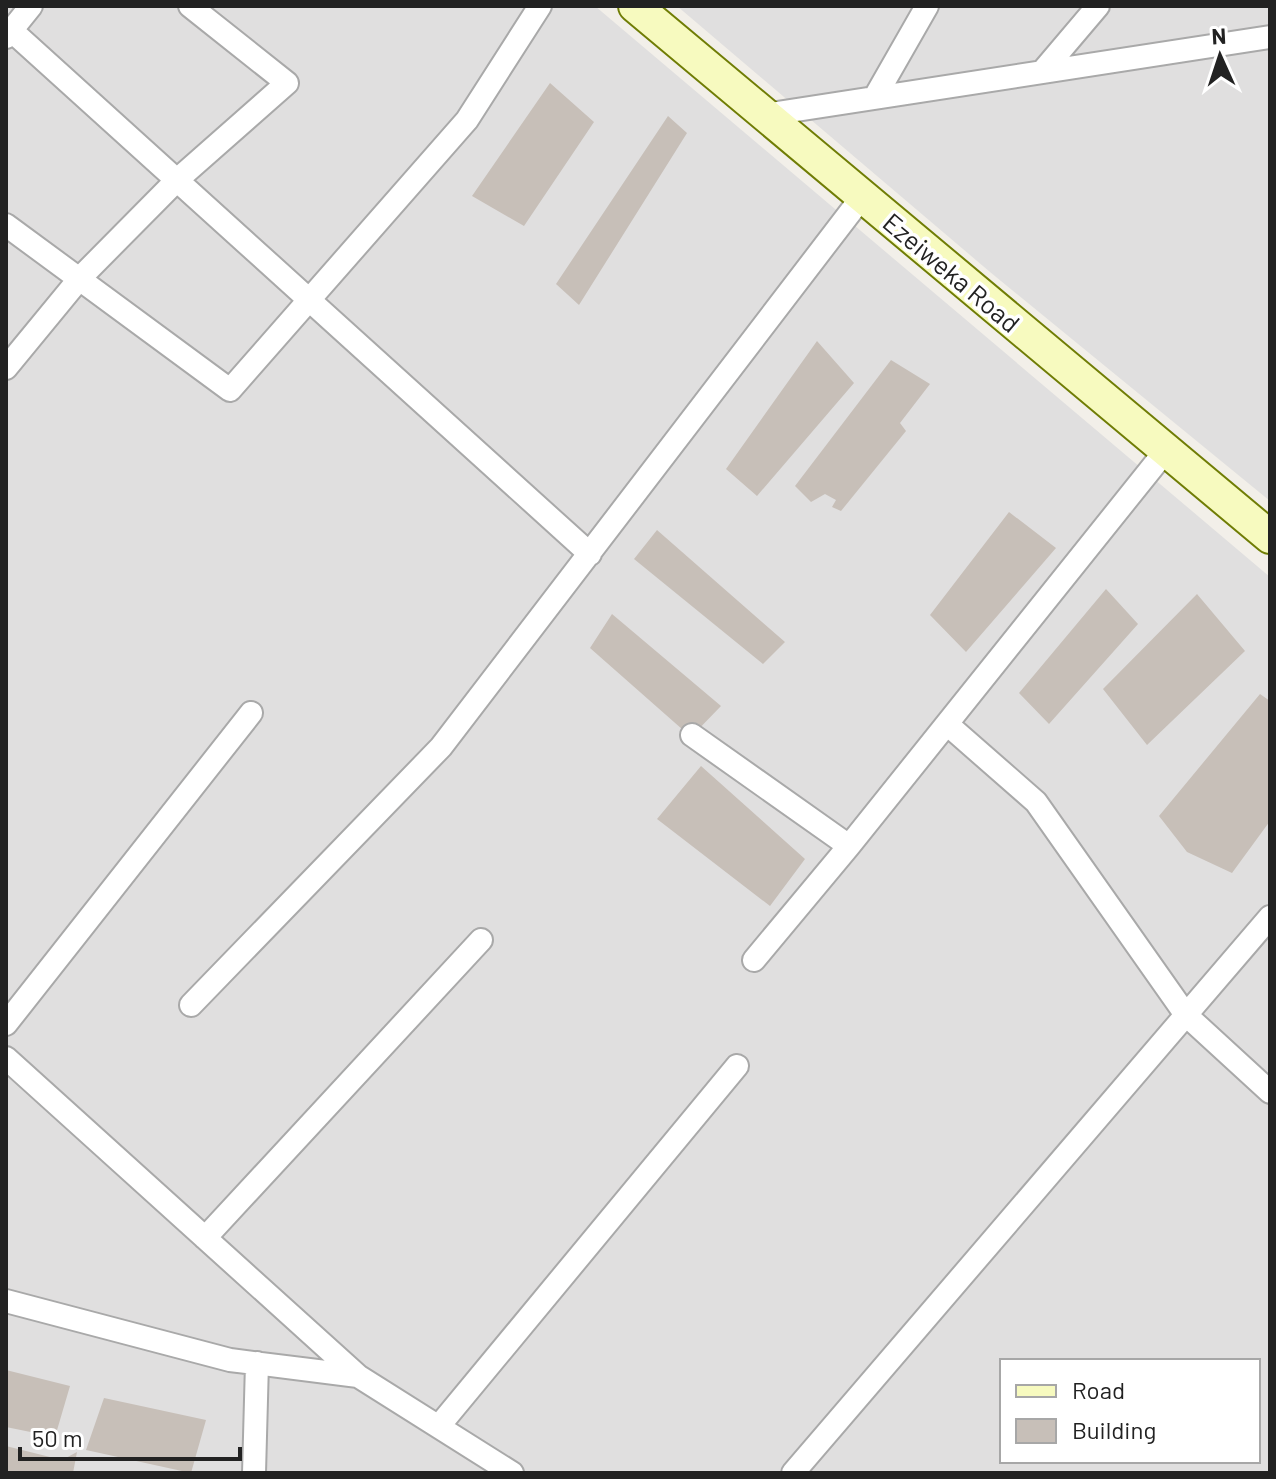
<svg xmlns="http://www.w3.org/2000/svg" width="1276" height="1479" viewBox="0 0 1276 1479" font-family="Barlow,sans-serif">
<rect width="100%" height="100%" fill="#f2efe9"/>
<path fill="#e0dfdf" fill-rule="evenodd" d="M6,6H595L1270,577V1473H6ZM1002,1361H1258V1461H1002Z
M677,6H1270V501L990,272Z"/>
<path fill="#c7bfb8" d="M550,83L594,122L524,226L472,196Z
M668,116L687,133L579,305L556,284Z
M817,341L854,383L757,496L726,469Z
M891,360L930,384L900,423L906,431L841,511L832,507L836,500L825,494L811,502L795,486Z
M1009,512L1056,548L966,652L930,615Z
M657,530L785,642L763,664L634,559Z
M1106,589L1138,624L1049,724L1019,693Z
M1197,594L1245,651L1147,745L1103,689Z
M612,614L721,706L691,737L590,648Z
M1260,694L1270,701V821L1232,873L1187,852L1159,816Z
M701,766L805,859L770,906L657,819Z
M6,1370L70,1386L55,1437L6,1427Z
M104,1398L206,1420L191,1473L86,1450Z
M6,1446L62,1460L77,1452L73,1473H6Z"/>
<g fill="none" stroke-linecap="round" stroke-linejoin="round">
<g stroke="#a9a9a9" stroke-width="26">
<path id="minor" d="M12,31L590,554
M6,37L31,6
M1042,72L1098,6
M875,97L927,6
M764,115L1270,37
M6,225L230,390L467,120L540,6
M6,368L80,278L177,180L287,83L190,6
M947,724L1036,802L1186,1015L1270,1092
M692,735L849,846
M754,960L849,846L1167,449
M191,1005L441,747L862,197
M6,1024L251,713
M6,1058L358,1376
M205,1238L481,940
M6,1301L230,1360L358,1376L512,1473
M439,1426L737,1066
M254,1473L257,1363
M793,1473L1270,917"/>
</g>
<g stroke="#707d05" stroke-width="36">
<path id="secondary" d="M635,6L1270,537"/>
</g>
<use href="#minor" stroke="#fff" stroke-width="22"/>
<use href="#secondary" stroke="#f7fabf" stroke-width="32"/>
</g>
<g text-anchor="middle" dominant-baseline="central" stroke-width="7" stroke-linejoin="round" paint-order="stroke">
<g font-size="26" fill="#222" stroke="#fff">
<text transform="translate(952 272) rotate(40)">Ezeiweka Road</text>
</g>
</g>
<rect width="1276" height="1479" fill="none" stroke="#222222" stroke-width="16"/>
<rect x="1000" y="1359" width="260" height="104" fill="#ffffff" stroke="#a7a7a7" stroke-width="2"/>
<rect x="1016" y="1385" width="40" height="12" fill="#f7fabf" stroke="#a7a7a7" stroke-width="2"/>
<text x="1072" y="1399" font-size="24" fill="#222222">Road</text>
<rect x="1016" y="1419" width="40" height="24" fill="#c7bfb8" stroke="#a7a7a7" stroke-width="2"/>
<text x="1072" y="1439" font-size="24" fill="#222222">Building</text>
<g transform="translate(1220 56) rotate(357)" stroke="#ffffff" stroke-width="6" paint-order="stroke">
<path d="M0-6L14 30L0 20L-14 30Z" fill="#222222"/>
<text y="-12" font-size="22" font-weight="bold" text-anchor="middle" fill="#222222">N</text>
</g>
<path d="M20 1447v12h220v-12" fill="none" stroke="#222222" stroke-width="4"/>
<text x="32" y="1447" font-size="24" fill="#222222" stroke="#ffffff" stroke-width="6" paint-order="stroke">50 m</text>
</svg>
